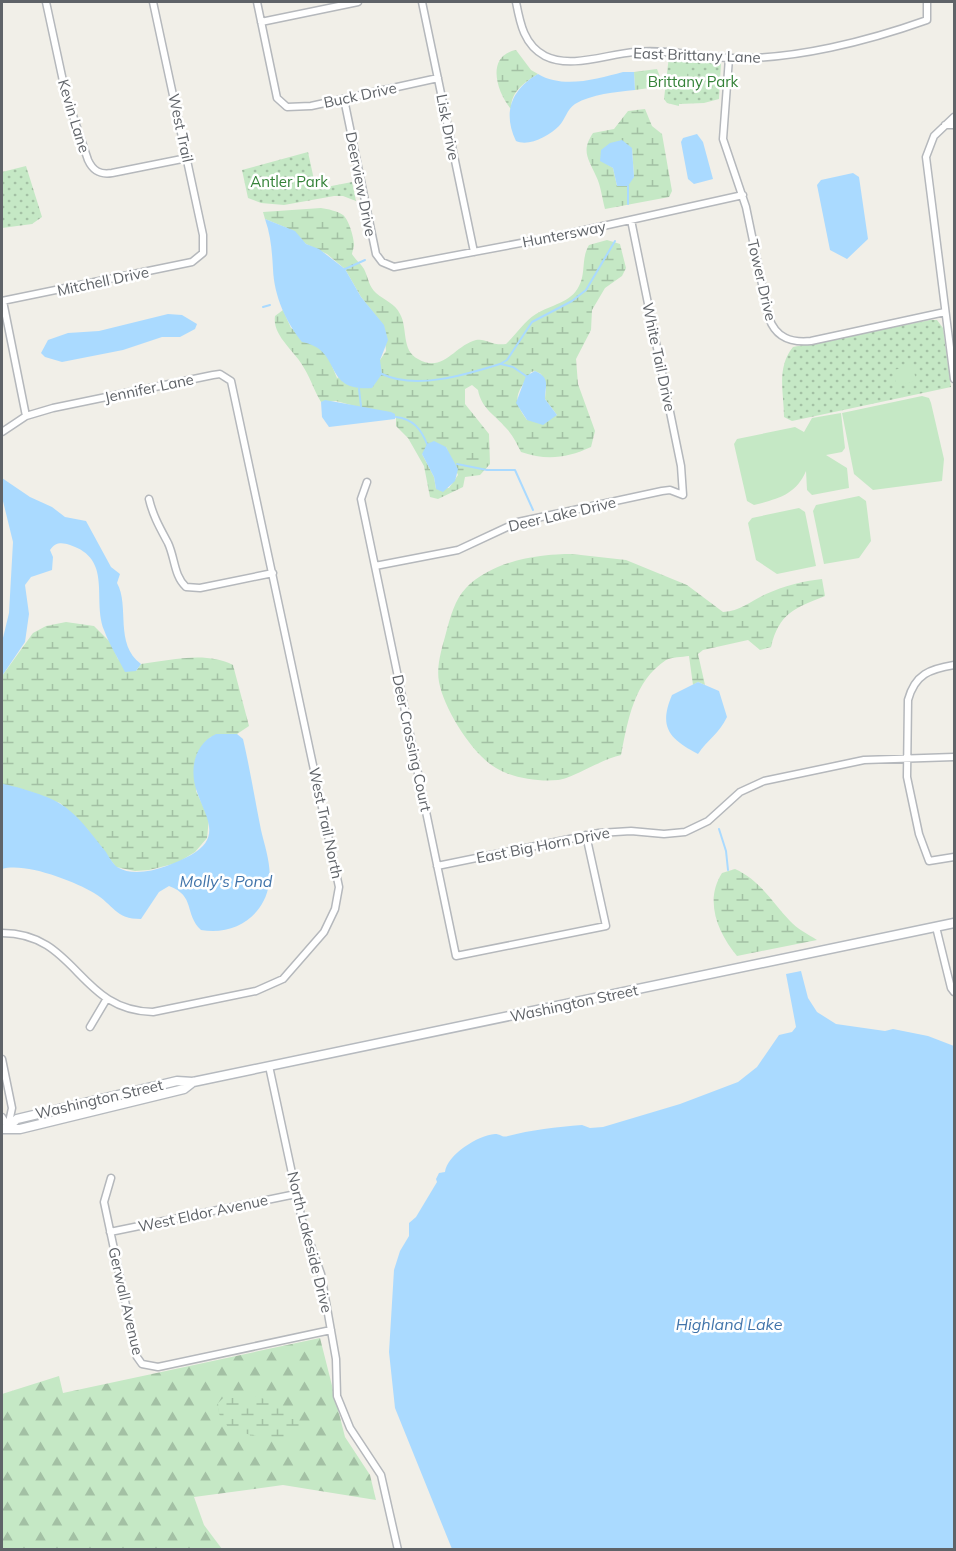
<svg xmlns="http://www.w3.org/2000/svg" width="956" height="1551" viewBox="0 0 956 1551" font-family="Mulish,sans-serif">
<defs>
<pattern id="forest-firs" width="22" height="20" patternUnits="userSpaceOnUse" patternTransform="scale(1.5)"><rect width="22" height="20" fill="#c5e8c5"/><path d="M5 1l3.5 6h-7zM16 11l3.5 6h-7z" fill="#a3c0a4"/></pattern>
<pattern id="wetland-marsh" width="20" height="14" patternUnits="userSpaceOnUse" patternTransform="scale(1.5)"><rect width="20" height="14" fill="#c5e8c5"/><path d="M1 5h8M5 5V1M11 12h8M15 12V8" fill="none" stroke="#a3c0a4"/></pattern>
<pattern id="park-dots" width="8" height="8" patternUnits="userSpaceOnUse" patternTransform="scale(1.5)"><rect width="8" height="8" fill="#c5e8c5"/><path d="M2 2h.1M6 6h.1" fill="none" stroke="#a3c0a4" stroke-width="1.8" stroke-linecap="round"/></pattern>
</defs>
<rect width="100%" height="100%" fill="#f1efe8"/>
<path fill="url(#forest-firs)" d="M320,1338L345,1437L370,1475L376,1500L283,1485L194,1497L204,1525L222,1549H2V1394L59,1376L63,1393Z"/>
<path fill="url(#wetland-marsh)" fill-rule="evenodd" d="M516,50L531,70L538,74C524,83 511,91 511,109C497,93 485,56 516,50Z
M657,69L660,77L656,87L635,90L634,72Z
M645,109L652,126L662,134L672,191L669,197L605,209C602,198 601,186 596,176C588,158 581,151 593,133L614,129L628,111ZM632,148L634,177L617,186L613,168L604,162Z
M321,208C328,209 337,211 343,215C349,220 354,238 354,245C354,247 352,253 352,254C354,258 361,264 364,269C368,277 369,287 376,293C385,301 395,303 400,314C408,328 401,350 418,359C443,374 455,345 476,340C486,338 492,346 506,344C516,335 524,321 536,314C550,305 571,303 579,286C586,273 581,258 589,245L607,240L620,244L626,268L622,276L605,288L592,310L591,330L576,359L578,384L595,431L591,447C567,458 547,461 521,452C517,444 513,435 506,428C495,415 481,408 478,390L472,385L465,389V404L489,434L490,464L480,475L465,477L463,487L438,499L430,497L424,466L408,438L396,426V417L336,401L321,402C314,391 311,379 304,368C295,351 272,336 275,316L283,310L291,328L327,354L337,378L380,360L386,351L384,326L361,297L345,269L327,254L306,244L287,228L265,219L263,212ZM535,371L541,374L546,388L545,399L557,415L527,420C511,399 517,393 531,372ZM446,447L458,475L449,488L436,489L434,477L422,454Z
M572,554L626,560L687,585L723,612C741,611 750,601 766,594C784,586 803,581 822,579L825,596C795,608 779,613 771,647L760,650L748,640L703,650L698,654L705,685L698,682L693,685L689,656C682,657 672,657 666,660C634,681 628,720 621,755C602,759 571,779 558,780C539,782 512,778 496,768C472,754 444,709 439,682C436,666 442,648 446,633C450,618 455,599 466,588C492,561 537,554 572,554Z
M66,622L94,626L110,642L118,659L136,671L141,664C170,660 207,651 233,665L249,726L237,734L210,737L196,791L209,819L207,838L195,852L177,863L149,870L135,871L116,867L87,829L60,803L2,784V676L33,633L46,626Z
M735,869C760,880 772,902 790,921C797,929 808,934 817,940L737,956C718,933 704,901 722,873Z
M251,1395L275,1402L303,1425L298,1437L283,1442L230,1430L219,1414L218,1403L225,1396Z"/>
<path fill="url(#park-dots)" d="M669,56L710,59L721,63L719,99L704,103L679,104V106L667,103L664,99Z
M308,152L316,189L352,182L356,201L343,196H334L284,205L261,203L248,198L242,170Z
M26,166L42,217L32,224L2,228V172Z
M930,320H937L943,328L951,387L792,421L784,417C784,393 776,368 793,347Z"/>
<path fill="#c5e8c5" d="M673,63L688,64L686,89L671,88Z
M913,366L916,381L897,386L893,370Z
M922,396L929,398L931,403L944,459L942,481L873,490L854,474L842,413Z
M841,413L845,448L842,452L826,455L847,468L849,488L812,495L807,490L806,471C796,495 777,499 754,505L747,501L734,444L737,439L795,427L804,432L812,418Z
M859,496L866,501L871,541L859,558L824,564L813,511L816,505Z
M799,508L805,512L816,566L777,574L756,560L748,523L752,518Z"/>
<path fill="#aadaff" d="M623,72H634L635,90C615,92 592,94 575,104C567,109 565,120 559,126C549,136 529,147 516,141C502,112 512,89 538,74C563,89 597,79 623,72Z
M697,134L703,142L713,179L694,184L688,179L681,142L683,138Z
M622,140L632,148L634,177L628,186H617L613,168L600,161L601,150L610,143Z
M853,173L859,177L868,239L847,259L830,250L817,185L821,180Z
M265,219L295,231L306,244L319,249L345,269L361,297L384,325L388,340L380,360L382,374L372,388C321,392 344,350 302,342C286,322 274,296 273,269C272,252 271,236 265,219Z
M168,314L182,315L197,324L195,329L180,337H162L123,350L62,362L45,357L41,353L48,340L68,333L99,331Z
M535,371C551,378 545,386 545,399L557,415L543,425L527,420L516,403L526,376Z
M325,400L391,412L395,414V419L329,427L322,417L321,402Z
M434,441L446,447L458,469L455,481L443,492L436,489L434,477L422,454L427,444Z
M2,478L30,497L52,507L65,517L86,521L111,567L120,574L117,583C130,606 114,644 141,664L136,671L125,672C118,658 109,644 104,630C92,599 113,559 70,545C62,542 55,542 50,550L53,557L52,570L31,577L25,585L29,614L25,642L2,676V642L9,613L13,542L2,497Z
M698,682L719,691L727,717C719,734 708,739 698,754C670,739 658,728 672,695Z
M216,734H237L243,739C250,769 255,800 261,830C265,847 272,867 269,884C264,917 233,936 201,930C184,914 196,896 169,886L159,892L141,919C115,919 114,905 94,893C74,881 25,862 2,869L3,784C18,787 46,795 59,803C78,814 92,835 106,852C109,857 113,864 117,867C138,880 172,865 191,855C223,837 205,816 197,792C189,770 194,744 216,734Z
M801,971L808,998L817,1012L836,1024L885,1031L893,1029L928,1036L954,1046V1549H452L395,1408L389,1352L394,1270L400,1251L409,1236V1223L416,1217L437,1182L436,1179L439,1173L445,1172C447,1155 478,1135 495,1134C501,1134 502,1138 508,1136C530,1130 557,1127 582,1125L590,1128L603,1127L680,1104L738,1082L757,1067L779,1035L792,1032L796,1027L786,974Z"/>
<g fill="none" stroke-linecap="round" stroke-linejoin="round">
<path stroke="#aadaff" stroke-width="2" d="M628,186V204
M345,269L365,260
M263,307L270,305
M501,364L513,367L526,376
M382,374C415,390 465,375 500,364L507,360L532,322L572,301L586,290L615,241
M359,389L361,406
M396,417C413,419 421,429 427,444
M457,464L487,470H515L533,510
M719,829L726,851L728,870"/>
<g stroke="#b5b8bc" stroke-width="9">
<path id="street" d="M46,2L66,95L88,160C93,171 100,175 112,173L187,158
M257,2L277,98L287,107L311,106L438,78
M422,2L474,252
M516,2C520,23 524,45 545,56C571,69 607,54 635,52C667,49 699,57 731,58C794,60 868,41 927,20V2
M261,22L358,2
M729,58L723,139L746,207L769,318C776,338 791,343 811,341L945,312
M344,99L376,254L382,262L394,267L558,236L743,195
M954,117L934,136L926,157L954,379
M945,125H954
M2,301L192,262L203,253V235L153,2
M3,301L26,416
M2,432L26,416L53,408L213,375L220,374L231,381L339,887L335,909L324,932L283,979L256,991L153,1012C78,1011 77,933 2,933
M367,482L361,499L456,956L606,926L586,835
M149,499C153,516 160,528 168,543C175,558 174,576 186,587L200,588L273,573
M375,566L458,550L518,522L662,491L670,490L683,495L681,466L631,220
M954,665C930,669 915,674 908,700L907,777L919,834L929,861L954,857
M437,866L599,833L631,831L664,834L685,832L708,821L740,792L764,781L864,760L954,757
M936,927L951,988L954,992
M90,1027L106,1000
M2,1059L12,1108L8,1127
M269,1066L302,1220L321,1274L336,1359L337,1396L350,1428L381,1475L398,1550
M2,1117L8,1127
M111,1178L104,1202L137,1357L142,1364L158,1367L331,1330
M110,1232L296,1194"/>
</g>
<g stroke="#b6babf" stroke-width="11">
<path id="secondary" d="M8,1127L17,1119L177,1081L193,1082L954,923
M2,1129H20L184,1089L193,1082"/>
</g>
<use href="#street" stroke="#fff" stroke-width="6"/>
<use href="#secondary" stroke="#fff" stroke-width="8"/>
</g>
<g text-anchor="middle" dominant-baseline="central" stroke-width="5" stroke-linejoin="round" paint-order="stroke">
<g font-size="15" fill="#5f6368" stroke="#fff">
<text transform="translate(697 55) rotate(2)">East Brittany Lane</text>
<text transform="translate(360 95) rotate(-12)">Buck Drive</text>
<text transform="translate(74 116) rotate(73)">Kevin Lane</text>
<text transform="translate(448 127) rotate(79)">Lisk Drive</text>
<text transform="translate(181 128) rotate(78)">West Trail</text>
<text transform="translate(361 184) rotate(79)">Deerview Drive</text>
<text transform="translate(564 234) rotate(-11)">Huntersway</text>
<text transform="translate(762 280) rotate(77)">Tower Drive</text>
<text transform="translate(103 281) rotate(-12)">Mitchell Drive</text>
<text transform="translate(659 357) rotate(78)">White Tail Drive</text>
<text transform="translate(149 388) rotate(-12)">Jennifer Lane</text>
<text transform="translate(562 514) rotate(-13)">Deer Lake Drive</text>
<text transform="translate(412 743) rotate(78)">Deer Crossing Court</text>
<text transform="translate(326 823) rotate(78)">West Trail North</text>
<text transform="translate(543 845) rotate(-11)">East Big Horn Drive</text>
<text transform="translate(574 1003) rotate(-12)">Washington Street</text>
<text transform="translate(99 1099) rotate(-13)">Washington Street</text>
<text transform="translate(203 1213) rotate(-12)">West Eldor Avenue</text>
<text transform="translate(310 1242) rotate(76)">North Lakeside Drive</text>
<text transform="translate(126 1301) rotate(77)">Gerwall Avenue</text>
</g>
<g font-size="15" fill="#348238" stroke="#fff">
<text x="693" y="81">Brittany Park</text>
<text x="289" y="181">Antler Park</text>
</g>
<g font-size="16" font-style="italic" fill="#4174aa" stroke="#fff">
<text x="226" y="881">Molly's Pond</text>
<text x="729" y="1324">Highland Lake</text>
</g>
</g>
<rect width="956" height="1551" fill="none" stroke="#5f6368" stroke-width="6"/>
</svg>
